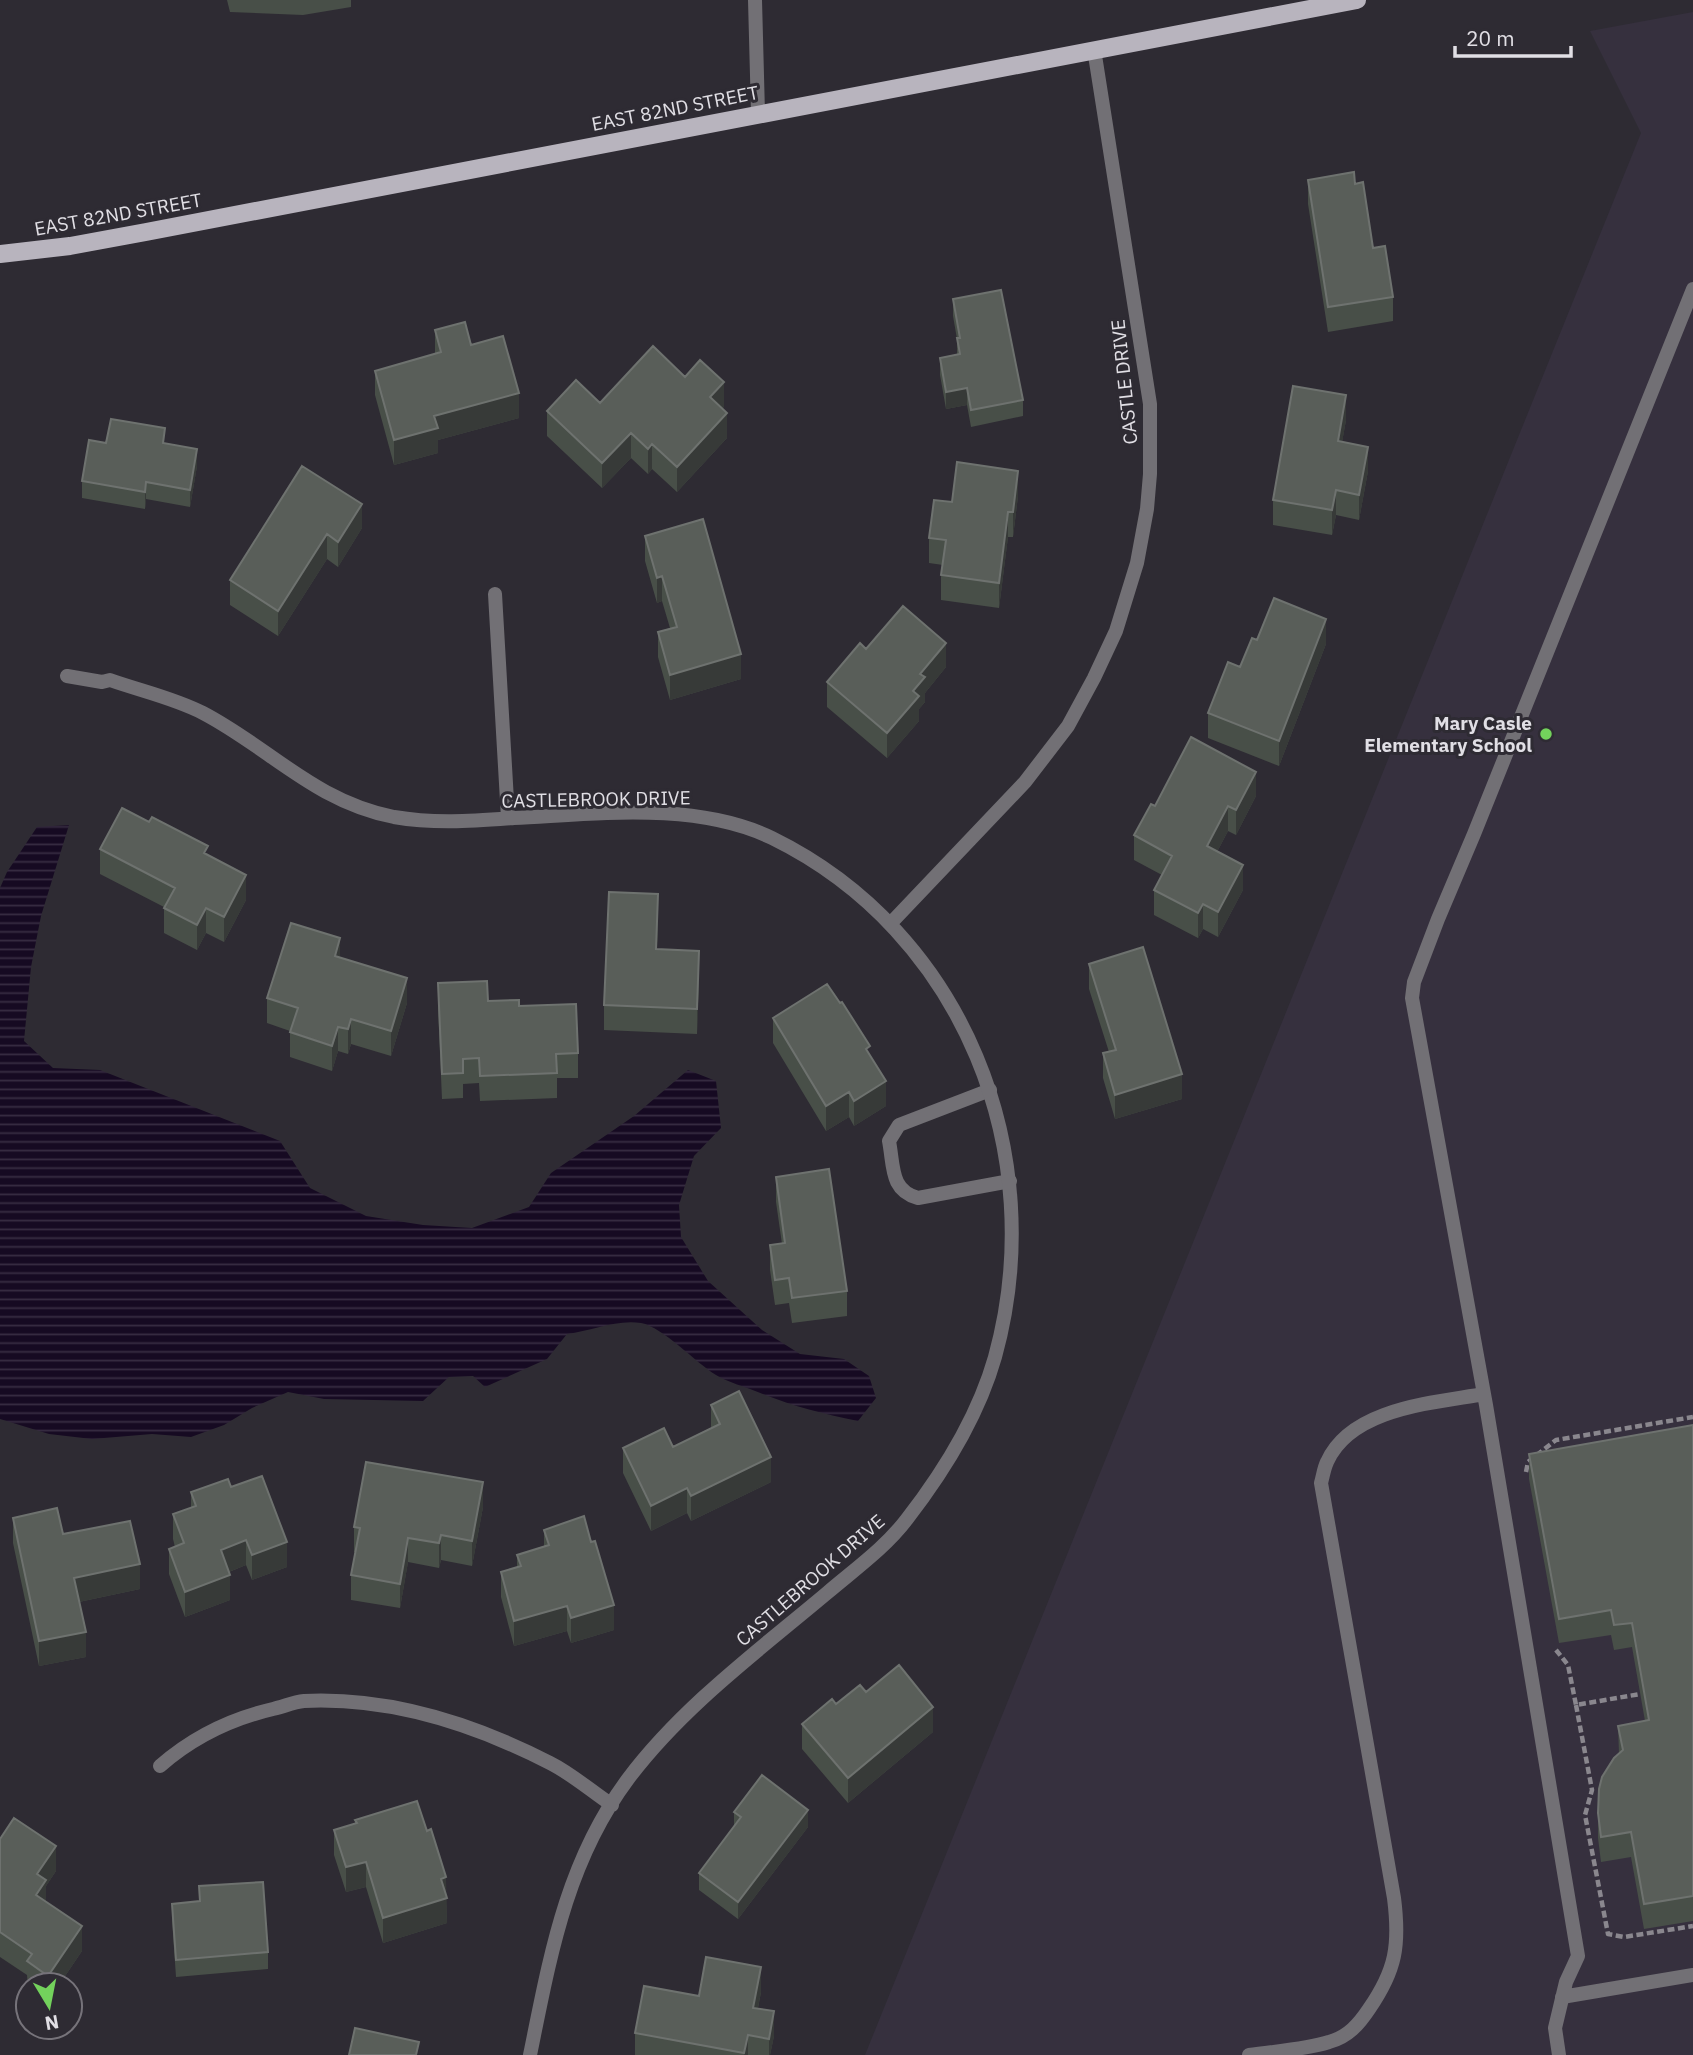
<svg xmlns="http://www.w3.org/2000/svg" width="1693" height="2055" viewBox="0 0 1693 2055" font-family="'IBM Plex Sans',sans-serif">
<defs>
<pattern id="water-rules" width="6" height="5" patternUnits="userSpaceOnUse" patternTransform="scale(1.75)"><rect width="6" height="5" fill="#160a22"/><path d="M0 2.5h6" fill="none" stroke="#382d42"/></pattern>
</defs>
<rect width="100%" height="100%" fill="#2e2b33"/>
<path fill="#36303e" d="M1693,12V2055H865L1641,133L1590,31Z"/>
<path fill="url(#water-rules)" d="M69,825L41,916L31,967L24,1041L53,1068L100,1070L280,1141L310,1188L366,1216L423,1225L472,1228L529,1207L551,1173L634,1116L688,1070L716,1081L721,1128L694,1156L679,1205L681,1237L708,1281L762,1330L800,1354L844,1359L869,1376L876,1398L858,1421C818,1413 789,1405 750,1389C739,1385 726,1381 716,1375C696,1363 663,1327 641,1323C617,1319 591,1331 567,1334L547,1359L485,1387L473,1376L449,1377L423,1401L324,1399L288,1392L252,1408L224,1425L191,1437L152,1434L92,1439L49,1434L0,1419V888L7,872L37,827Z"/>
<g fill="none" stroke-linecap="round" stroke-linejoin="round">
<path stroke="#8a878e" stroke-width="4.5" stroke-dasharray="7 3.5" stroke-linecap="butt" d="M1526,1472L1528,1462L1556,1440L1693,1417
M1556,1650L1568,1665L1576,1705L1640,1694
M1576,1705L1592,1790L1585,1815L1608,1934L1624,1937L1693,1926"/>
<path stroke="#727075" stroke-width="14" d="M990,1090L899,1125L889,1141C894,1167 890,1190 918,1198L1010,1181
M1562,1997L1693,1975
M1249,2055C1275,2051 1304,2050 1329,2042C1348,2037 1359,2024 1369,2009C1396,1970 1400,1945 1394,1898L1321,1483C1323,1476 1324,1468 1327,1462C1351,1408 1433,1403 1484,1394
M1559,2055L1555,2028L1566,1982L1578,1956L1486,1405L1412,998L1414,982L1438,919L1474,834L1693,289"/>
<path stroke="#727075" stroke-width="14" d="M755,0L758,113
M495,594L508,818
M67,676L102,682L110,680C141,691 174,698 203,713C270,748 314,801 394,817C435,824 472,821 514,818C597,814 695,801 772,838C964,932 1051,1154 995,1357C978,1417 945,1470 907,1519C885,1548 855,1569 827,1593C758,1651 682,1707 628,1779C566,1862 550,1957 530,2055
M890,924L1025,782L1068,726L1094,678L1116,631L1137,563L1147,509L1150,474V404L1094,49
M160,1766C193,1737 230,1719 273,1709C283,1707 293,1702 304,1701C390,1697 474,1724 550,1763C572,1774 591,1791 612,1805"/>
<path stroke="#b8b4be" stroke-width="18" d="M0,254L70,246L146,232L1357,0"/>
</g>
<path fill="#484f48" d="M227,0H351V7L303,15L230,12Z
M1308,180L1355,184L1373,248L1393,297V321L1328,332L1308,204Z
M953,299L1023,400V416L971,427L967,405L946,409L940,375V358L957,355V339L953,316Z
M435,330L471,345L519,418L438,440V453L394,465L375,395V371L435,354Z
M685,377L724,407L722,408L727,438L677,492L652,469L648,474L631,458L602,488L547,436V411L600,403Z
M1346,420L1342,442L1368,471L1359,520L1336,515L1332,535L1273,525V500Z
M106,443H165L197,466L190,507L146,499L145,509L82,498V481Z
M302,466L362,528L338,567L327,559L278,636L230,605V580Z
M1018,496L1013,537H1008L999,608L941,600V575L943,565L929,563V538L952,502Z
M645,536L741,679L670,700L658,657V632L670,628L662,601L657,603L645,561Z
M1257,640L1326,644L1279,766L1208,738V713Z
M866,649L946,667L925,693V702L919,709V721L887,758L827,707V682Z
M1256,796L1236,835L1228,831L1217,852L1243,890L1218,937L1203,929L1198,938L1154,915V890L1162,875L1134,860V835L1155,806Z
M100,849L208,855L246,900L224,942L206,933L197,950L164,933V907L100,874Z
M658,919L657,949L699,975L697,1034L604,1030V1005Z
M340,958L407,1003L391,1056L351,1044L348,1054L338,1051L332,1071L290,1057V1031L267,1023V998Z
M1089,964L1182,1099L1115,1119L1103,1078V1053L1109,1052L1089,989Z
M438,983L488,1001L519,1006L578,1053V1078H557V1098L480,1101L479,1083L463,1084V1098L442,1099L438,1008Z
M773,1018L870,1055L886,1106L854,1126L849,1117L826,1131L773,1043Z
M776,1177L847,1291V1316L792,1323L789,1303L775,1305L770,1270V1245L782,1244L776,1202Z
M711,1405L771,1482L691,1521L687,1513L651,1531L623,1473V1448L673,1447L711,1428Z
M1693,1425V1921L1644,1929L1631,1857L1601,1862L1598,1838V1813L1619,1754L1618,1726L1645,1721L1632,1647L1614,1650L1611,1635L1559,1643L1529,1479V1454Z
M231,1487L287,1567L252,1580L246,1565L229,1572L230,1600L185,1617L169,1574V1549L175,1547L173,1539V1514L191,1508V1492Z
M483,1507L472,1566L441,1560L439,1568L408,1562L400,1608L351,1600V1575L355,1552H354V1527Z
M13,1518L63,1534L140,1589L79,1602L86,1657L39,1666L13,1543Z
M544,1530L614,1630L571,1643L567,1631L514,1646L501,1597V1572L517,1567V1555L544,1546Z
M866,1692L933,1732L848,1803L802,1749V1724Z
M734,1812L808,1827L738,1919L699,1890V1873L734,1826Z
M355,1820L446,1896L447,1923L383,1943L366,1887L346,1892L334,1855V1830L355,1824Z
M0,1839L56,1871L46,1886V1902L82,1951L59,1985H28V1987L27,1975L0,1957Z
M199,1886L268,1952V1969L176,1977L172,1920V1904L199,1901Z
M761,1992L758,2008L774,2036L770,2055H635V2033L699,1996Z"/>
<path fill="#373a38" d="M724,382V407L710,422V397Z
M967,388V405L946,409V392Z
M519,393V418L438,440V453L394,465V440L434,416Z
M1346,395V420L1338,466V441Z
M727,413V438L677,492V467Z
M631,433V458L602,488V463Z
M652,444V469L648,474V449Z
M1368,447V471L1359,520V495Z
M197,449V466L190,507V490Z
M1018,471V496L1013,537V512Z
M146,482V499L145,509V492Z
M1336,490V515L1332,535V510Z
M362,504V528L338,567V542Z
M1008,512V537L999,608V583Z
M327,534V559L278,636V611Z
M662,576V601L657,603V578Z
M1326,619V644L1279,766V741Z
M946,643V667L925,693V702L919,709V721L887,758V733L913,691L920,674Z
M741,654V679L670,700V675Z
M1256,772V796L1236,835V810Z
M1228,806V831L1207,871V846Z
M1243,865V890L1218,937V912Z
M246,875V900L224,942V917Z
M658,894V919L656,973V949Z
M1203,904V929L1198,938V913Z
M206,908V933L197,950V925Z
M340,938V963L335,956Z
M699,951V975L697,1034V1009Z
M407,978V1003L391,1056V1031Z
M351,1019V1044L348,1054V1029Z
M338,1027V1051L332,1071V1046Z
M1182,1074V1099L1115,1119V1095Z
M886,1081V1106L854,1126V1101Z
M849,1092V1117L826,1131V1106Z
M771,1457V1482L691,1521V1496Z
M483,1482V1507L472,1566V1541Z
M687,1488V1513L651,1531V1506Z
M441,1535V1560L439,1568V1543Z
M408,1538V1562L400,1608V1584Z
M246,1540V1565L221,1575V1550Z
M287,1542V1567L252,1580V1555Z
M140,1564V1589L74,1603V1578Z
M230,1575V1600L185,1617V1592Z
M614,1605V1630L571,1643V1618Z
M567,1606V1631L514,1646V1621Z
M86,1632V1657L39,1666V1641Z
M933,1707V1732L848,1803V1778Z
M808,1810V1827L738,1919V1902Z
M56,1846V1871L46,1886V1905L36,1920L37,1874Z
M366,1862V1887L346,1892V1867Z
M446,1877L447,1923L383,1943V1918L441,1879Z
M82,1926V1951L59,1985H48V1976Z
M761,1967V1992L753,2033V2008Z
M774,2011V2036L770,2055H769V2039Z
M748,2035V2055H744V2053Z"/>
<path fill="#595e59" stroke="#6e726f" stroke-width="2" d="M1354,172L1355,184L1363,182L1373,248L1385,246L1393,297L1328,307L1308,180Z
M1001,290L1023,400L971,410L967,388L946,392L940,358L960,354L957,338H960L953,299Z
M465,322L471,345L503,336L519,393L434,416L438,428L394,440L375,371L441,352L435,330Z
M653,346L685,377L700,360L724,382L710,397L727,413L677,467L652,444L648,449L631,433L602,463L547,411L576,380L600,403Z
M1293,386L1346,395L1338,441L1368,447L1359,495L1336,490L1332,510L1273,500Z
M111,419L165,428L163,443L197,449L190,490L146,482L145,492L82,481L89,440L106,443Z
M957,462L1018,471L1013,512H1008L999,583L941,575L946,540L929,538L934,500L952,502Z
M302,466L362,504L338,542L327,534L278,611L230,580Z
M703,519L741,654L670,675L658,632L677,627L662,576L657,578L645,536Z
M1274,598L1326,619L1279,741L1208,713L1228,662L1240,667L1252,638L1257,640Z
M903,606L946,643L920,674L925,677L913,691L919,696L887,733L827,682L860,643L866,649Z
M1191,737L1256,772L1236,810L1228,806L1207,846L1243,865L1218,912L1203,904L1198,913L1154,890L1172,856L1134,835L1151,804L1155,806Z
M122,808L149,822L152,817L208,846L204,853L246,875L224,917L206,908L197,925L164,908L175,888L100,849Z
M609,892L658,894L656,949L699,951L697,1009L604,1005Z
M291,923L340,938L335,956L407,978L391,1031L351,1019L348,1029L338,1027L332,1046L290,1032L298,1008L267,998Z
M1143,947L1182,1074L1115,1095L1103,1053L1116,1050L1089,964Z
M487,981L488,1001L519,1000V1006L576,1004L578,1053L556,1054L557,1073L480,1076L479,1058L463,1059V1073L442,1074L438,983Z
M827,984L840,1003L842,1002L870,1046L866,1049L886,1081L854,1101L849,1092L826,1106L773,1018Z
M829,1169L847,1291L792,1298L789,1278L775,1280L770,1245L785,1243L776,1177Z
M739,1391L771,1457L691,1496L687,1488L651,1506L623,1448L664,1428L673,1447L720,1424L711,1405Z
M1693,1425V1896L1644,1904L1631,1832L1601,1837L1598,1813L1599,1789L1602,1777L1614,1758L1623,1750L1618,1726L1649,1720L1632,1623L1614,1625L1611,1610L1559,1619L1529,1454Z
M366,1462L483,1482L472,1541L441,1535L439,1543L408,1538L400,1584L351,1575L360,1528L354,1527Z
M262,1476L287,1542L252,1555L246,1540L221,1550L230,1575L185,1592L169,1549L184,1543L173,1514L196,1506L191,1492L228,1479L231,1487Z
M57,1508L63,1534L130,1521L140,1564L74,1578L86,1632L39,1641L13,1518Z
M584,1516L591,1542L595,1541L614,1605L571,1618L567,1606L514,1621L501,1572L521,1566L517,1555L549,1545L544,1530Z
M899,1665L933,1707L848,1778L802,1724L832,1699L836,1704L860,1685L866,1692Z
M762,1775L808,1810L738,1902L699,1873L741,1817L734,1812Z
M417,1801L427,1831L431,1829L446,1877L441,1879L447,1898L383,1918L366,1862L346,1867L334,1830L357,1823L355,1820Z
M14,1818L56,1846L37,1874L46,1880L36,1895L82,1926L48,1976L27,1961L32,1954L0,1932V1839Z
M263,1882L268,1952L176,1960L172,1904L200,1901L199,1886Z
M706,1957L761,1967L753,2008L774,2011L769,2039L748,2035L744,2053L635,2033L644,1986L699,1996Z
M355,2028L419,2042L416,2055H349Z"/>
<circle fill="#73d25c" stroke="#2e2b33" stroke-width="2.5" cx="1546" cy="734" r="7"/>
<g text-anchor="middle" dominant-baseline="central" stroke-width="6" stroke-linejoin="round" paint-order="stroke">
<g font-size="19" fill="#e1dfe5" stroke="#2e2b33">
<text transform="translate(675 108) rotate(-11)">EAST 82ND STREET</text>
<text transform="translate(118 214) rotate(-10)">EAST 82ND STREET</text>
<text transform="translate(1124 382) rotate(-96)">CASTLE DRIVE</text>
<text transform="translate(596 799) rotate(-1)">CASTLEBROOK DRIVE</text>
<text transform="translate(810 1580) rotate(-41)">CASTLEBROOK DRIVE</text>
</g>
<g font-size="19" font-weight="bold" fill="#e1dfe5" stroke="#2e2b33" text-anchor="end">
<text x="1532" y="723">Mary Casle<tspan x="1532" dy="22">Elementary School</tspan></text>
</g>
</g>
<g transform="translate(49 2006) rotate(170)"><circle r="33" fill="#2e2b33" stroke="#76737a" stroke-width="2"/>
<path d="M0-5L12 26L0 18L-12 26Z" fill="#73d25c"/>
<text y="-10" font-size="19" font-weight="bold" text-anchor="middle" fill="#e1dfe5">N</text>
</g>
<path d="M1455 46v10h116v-10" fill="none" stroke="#e1dfe5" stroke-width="3.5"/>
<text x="1466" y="46" font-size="21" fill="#e1dfe5" stroke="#2e2b33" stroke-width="5" paint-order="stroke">20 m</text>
</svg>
